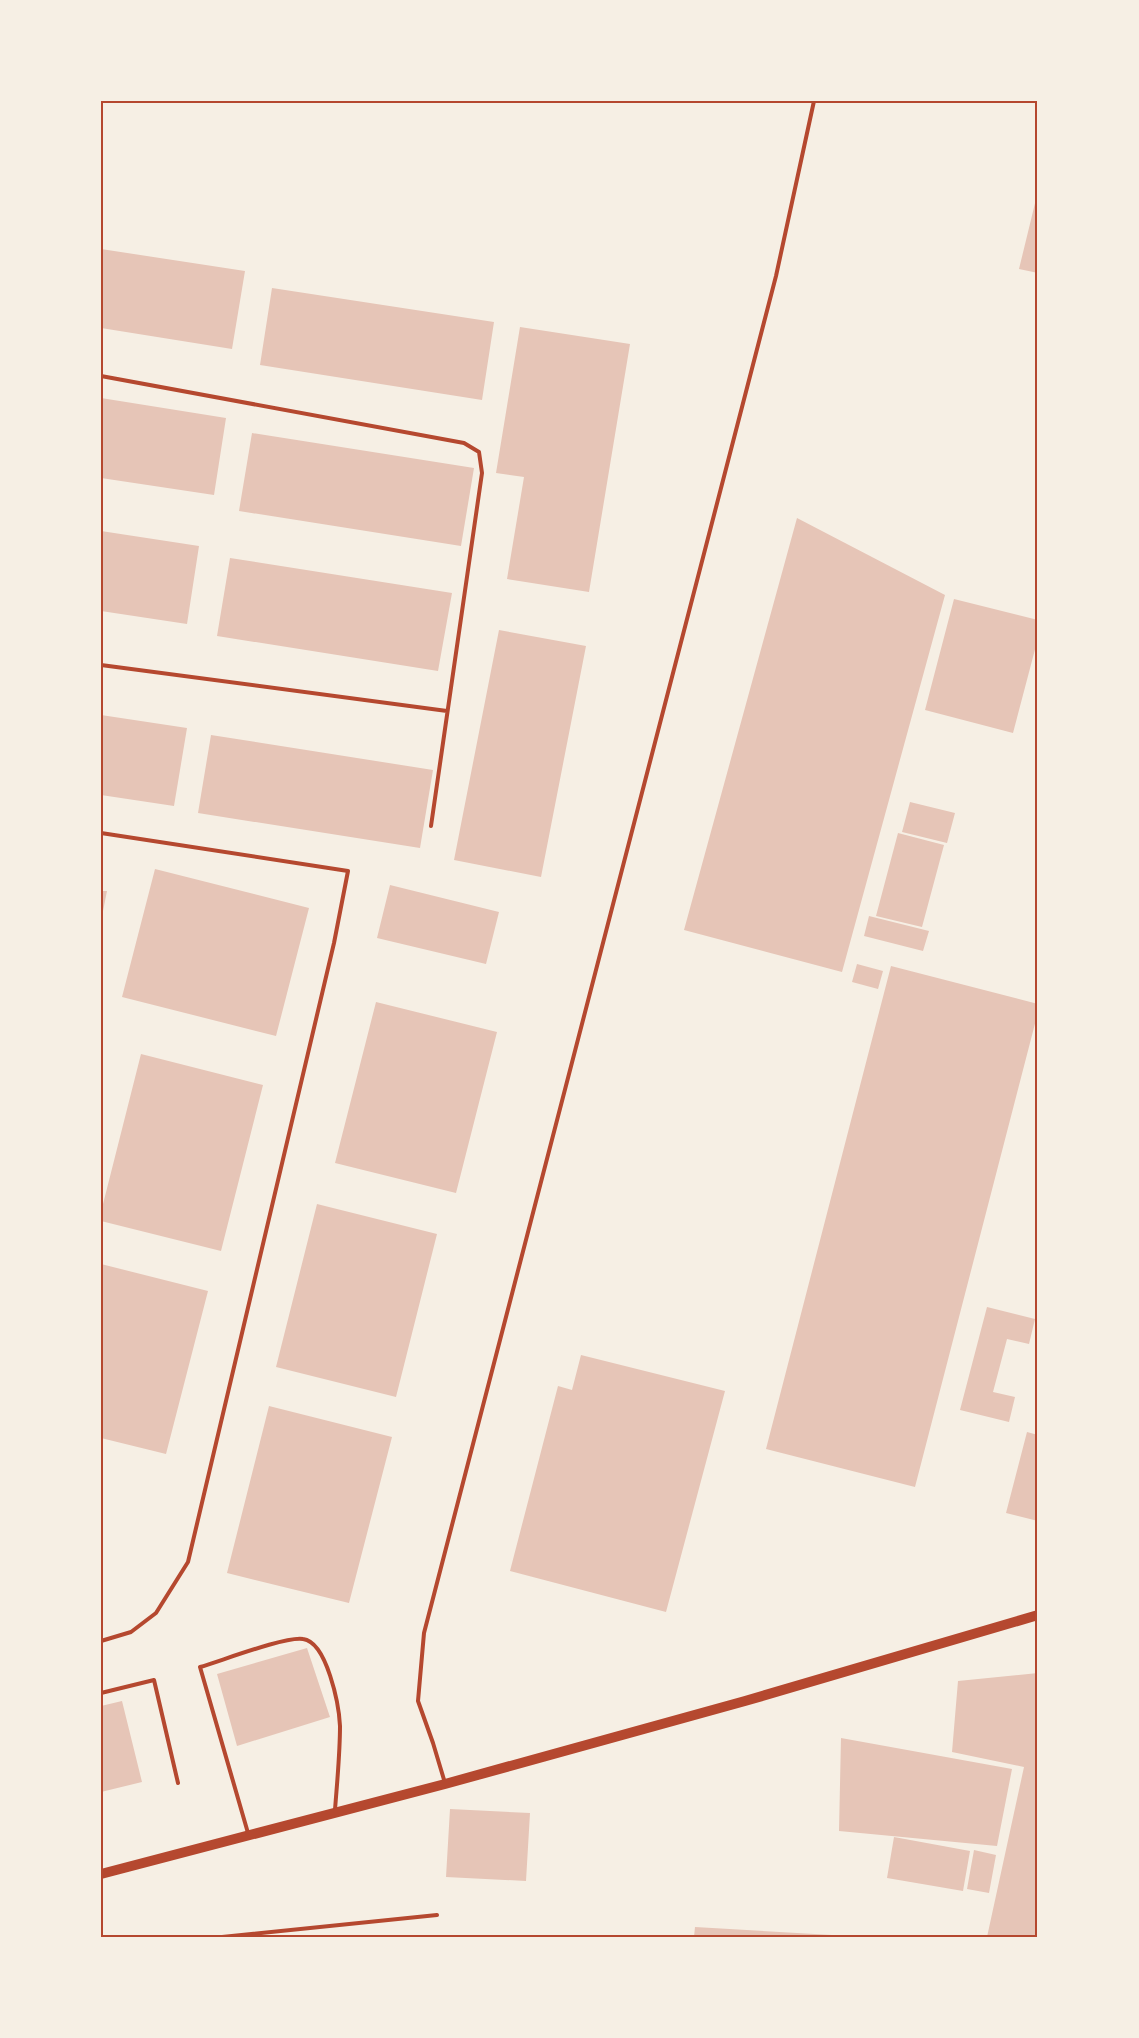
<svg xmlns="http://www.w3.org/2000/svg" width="1139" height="2038" viewBox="0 0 1139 2038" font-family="'DejaVu Sans',sans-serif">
<rect width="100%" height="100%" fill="#f6efe4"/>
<path fill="#e6c5b7" d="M1037,195H1038V273L1019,269Z
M101,249L245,271L232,349L101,328Z
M272,288L494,322L482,400L260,365Z
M520,327L630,344L589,592L507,579L524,477L496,473Z
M101,398L226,418L214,495L101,478Z
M252,433L474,468L461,546L239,511Z
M797,518L945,595L842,972L684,930Z
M101,531L199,546L187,624L101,611Z
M230,558L452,593L438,671L217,636Z
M954,599L1038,620V638L1013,733L925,710Z
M499,630L586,646L541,877L454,860Z
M101,715L187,728L174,806L101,795Z
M211,735L433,770L420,848L198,813Z
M910,802L955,813L947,843L902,832Z
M898,833L944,845L922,927L876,916Z
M155,869L309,908L276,1036L122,997Z
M390,885L499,912L486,964L377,938Z
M101,891H107L102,916H101Z
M869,916L929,931L923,951L864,936Z
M857,964L883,971L878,989L852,982Z
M891,966L1038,1004V1012L915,1487L766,1449Z
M376,1002L497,1032L456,1193L335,1163Z
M141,1054L263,1085L221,1251L101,1221V1212Z
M317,1204L437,1234L396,1397L276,1367Z
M101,1264L208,1291L166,1454L101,1438Z
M987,1307L1035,1319L1029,1344L1007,1339L993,1392L1015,1397L1009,1422L960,1410Z
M581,1355L725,1391L666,1612L510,1571L558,1386L572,1390Z
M269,1406L392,1437L349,1603L227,1573Z
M1027,1432L1038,1435V1521L1006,1513Z
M307,1648L330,1717L237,1746L217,1674Z
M1038,1673V1937H987L1024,1767L952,1752L958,1681Z
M122,1701L142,1782L101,1792V1706Z
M841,1738L1012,1769L997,1846L839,1831Z
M450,1809L530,1813L526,1881L446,1877Z
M894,1837L970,1851L963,1891L887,1878Z
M974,1850L996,1855L989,1893L967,1889Z
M695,1927L832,1935L831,1937H694Z"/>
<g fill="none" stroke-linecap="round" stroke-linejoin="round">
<path stroke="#b5482f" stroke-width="4" d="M101,376L464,443L479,452L482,473L431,826
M101,665L447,711
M101,833L348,871L334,943L188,1562L156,1613L131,1632L101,1641
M101,1693L154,1680L178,1783
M445,1783L433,1743L418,1701L424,1633L776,276L814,101
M248,1833L200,1667C221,1661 286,1636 303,1639C327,1642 339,1705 340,1726C340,1754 337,1783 335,1810
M222,1937L437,1915"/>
<path stroke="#b5482f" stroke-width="10" d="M101,1874L445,1784L745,1701L1038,1615"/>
</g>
<rect width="1139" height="2038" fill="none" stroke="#f6efe4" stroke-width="205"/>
<rect x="102" y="102" width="934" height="1834" fill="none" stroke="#b5482f" stroke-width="2"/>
</svg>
